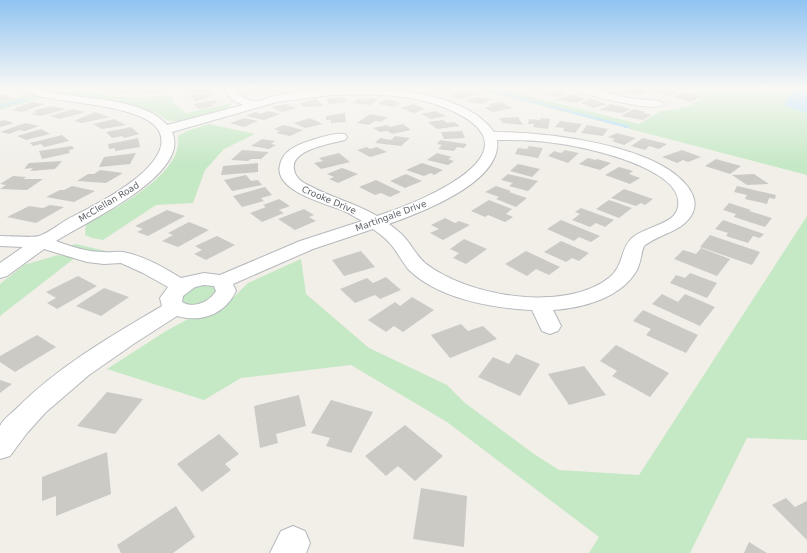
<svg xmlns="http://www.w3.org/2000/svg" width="807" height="553" viewBox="0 0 807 553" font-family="'DejaVu Sans',sans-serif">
<rect width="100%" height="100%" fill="#f1efe8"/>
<path fill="#c5e8c5" d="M68,88H100L93,91C107,101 153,96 171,96L175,105L186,113L232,103L230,107L197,119L182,121H172L167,120L156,113L130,105L60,93Z
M472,88H497L639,124L661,111L680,109L682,106L687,107L706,95L683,88H807V175Z
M29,94L43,98L0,110V102Z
M209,124L255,134L224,149L205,170L193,203L156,205L103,240L92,238L85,235L86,224C114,209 184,174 178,136L187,131Z
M807,216V440L747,438L690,553H589L599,537L447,422L351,365L241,378L204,400L107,369L166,331L190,318L228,303L248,283L301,259L306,294L369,348L447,385L465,403L534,454L559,470L639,475Z
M76,244L110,252L109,254L69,248V246Z
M58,255L76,257L0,316V284L24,265Z
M208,284L216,287L218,293L201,306L182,305L181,294L189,287Z"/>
<path fill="#aadaff" d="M796,88H807V113L784,105L786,101Z"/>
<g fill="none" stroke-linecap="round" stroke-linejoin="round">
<path fill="#aadaff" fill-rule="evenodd" d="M484,88L629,126L630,127L627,128L478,88Z
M24,99L25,100V101L0,107V105Z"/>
</g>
<path fill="#cccac5" d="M104,88H120V89L110,92L99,90Z
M126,88H134L141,89L131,93L117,92Z
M163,88L164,92L146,94L145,91H149V89Z
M187,88L209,89V92L187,94Z
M254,88H279L280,91L261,93L260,91H253L252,89Z
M433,88H455L441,94L434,93L439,90Z
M629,88H643L649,91L641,95L622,92Z
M659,88H667L679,91L670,96L651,92Z
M523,89V88L549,89L536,94Z
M461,90L476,94L462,99L453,97L457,95L451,94Z
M553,90L568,93L559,97L544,93Z
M683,92L702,96L691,102L673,97Z
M208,93L212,96L207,97L209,98L195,101L190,96Z
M5,94L12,99L0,101V95Z
M571,94L586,99L576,103L556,100Z
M343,97L347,102L329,104L326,99Z
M478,97L491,100L481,104L465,101Z
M367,98L378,99L370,105L352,103L358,99L364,100Z
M317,99L323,106L304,107L300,103L308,102L306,101Z
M386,99L397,101L395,102L401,103L394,107L378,104Z
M590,99L600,101L599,102L607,104L594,108L581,103Z
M214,100L218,103L211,104L214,106L199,109L193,104Z
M32,102L45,104L22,112L12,110L18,108H15Z
M500,102L513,108L493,112L484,108L492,106L489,104Z
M286,104L296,108L282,112L272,107Z
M413,104L425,109L414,113L400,108Z
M611,104L631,109L622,113L599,110Z
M50,106L66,109L41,116L31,114L37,112L33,111Z
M74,109L85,112L59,119L50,116Z
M634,109L645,112L643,113L651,115L643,120L621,116Z
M268,111L280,114L264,120L246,116L255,112L261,114Z
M435,111L446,116L431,119L421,114Z
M95,112L110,117L82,123L74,121Z
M345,113L346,122L331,123V120H326V116Z
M370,114L388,117L381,122L375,121L369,125L357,123Z
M518,117L523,125L503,123L499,118Z
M244,118L258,121L244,127L230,123Z
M310,118L323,124L305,128L294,123Z
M541,118L550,119L548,129L533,127L534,124H528L529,119L540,120Z
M114,119L126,125L102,129L93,124Z
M4,120L14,123L0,127V121Z
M443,120L447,123L454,122L460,126L437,129L428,122Z
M560,121L582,124L575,133L563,131L564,128L555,127Z
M25,123L39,126L25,131L19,130L9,134L0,132Z
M403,124L411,130L392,134L388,131L380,132L373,128L387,125L390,127Z
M284,125L303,130L290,136L276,133L280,131L274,129Z
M587,125L608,129L603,136L581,133Z
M131,127L139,134L124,138L122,136L112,138L106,132Z
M41,129L50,134L26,140L17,136Z
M462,131L465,138L444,139L441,132Z
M617,133L636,138L624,145L612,141L615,139L608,137Z
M62,135L69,141L44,147L41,144L33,146L30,143Z
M395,136L410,138L401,146L375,143L380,138L391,140Z
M138,138L140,147L115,151V148L109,149L108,144Z
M643,138L667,144L659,149L649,146L645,150L631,146Z
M262,139L275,141L271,144L276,145L269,149L251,146Z
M440,140L467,144L464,148L457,147L454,151L438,149L442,145L437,144Z
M72,146L74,149L69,150L70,153L42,159L39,151Z
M529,146L543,148L538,158L515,154L518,148L527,149Z
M367,147L370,149L377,147L387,152L370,157L357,150Z
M242,150L269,152L261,159H251L248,161L231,160Z
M565,150L579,153L568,163L548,156L554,151L561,153Z
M682,150L701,157L688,162L683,160L677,163L662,157Z
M136,153L130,164L99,167L104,157Z
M339,153L350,162L321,169L314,163L323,161L319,158Z
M437,153L452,157L448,159L454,161L448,165L427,160Z
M588,158L596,160L597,159L611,163L600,170L579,164Z
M716,159L741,166L730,174L705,166Z
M62,161L55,169L30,171L33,168L24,169L29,163Z
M258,163V172L221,175L223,166Z
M422,163L443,170L434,175L431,173L424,176L406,170Z
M518,164L540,169L532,177L510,171Z
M619,167L633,171L629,174L640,178L630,184L605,175Z
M342,168L358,174L338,183L329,179L334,177L327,174Z
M100,170L123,173L106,183L77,181L88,174H94Z
M406,174L422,181L405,188L390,181Z
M508,174L538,181L528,191L509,186L513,183L501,180Z
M754,174L769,184L747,185L732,175Z
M246,175L251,181L258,180L262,185L232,191L224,180Z
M13,176L26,177L23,179H43L27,190L0,189L6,185L0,184Z
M376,180L401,192L390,197L381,193L375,195L359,187Z
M72,186L95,191L74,202L46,197L60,190H64Z
M496,186L511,191L509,192L527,198L516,207L496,199L499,197L485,192Z
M737,186L776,195L775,199L769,198L767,204L745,199L747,195L734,192Z
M265,187L272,195L261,198L264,201L242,207L233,196Z
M624,189L653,199L645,205L641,203L636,206L611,198Z
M279,199L290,206L279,210L284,213L262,222L250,213L266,207L263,205Z
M489,200L512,209L506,214L513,217L505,222L488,215L485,217L471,211Z
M609,200L632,208L619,218L596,209Z
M729,203L751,210L749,211L772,218L765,227L734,217L736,214L723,210Z
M50,205L64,207L36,223L7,217L29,206L43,208Z
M581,208L614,220L605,227L596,223L590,227L572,220L580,214L575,212Z
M304,209L314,215L309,217L316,221L295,230L278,219Z
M167,210L185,216L148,236L137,232L143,229L135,226Z
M445,218L455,223L459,221L470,225L443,240L430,233L439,229L431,225Z
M561,220L600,236L591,242L579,237L574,241L547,229Z
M723,220L764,234L760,238L753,236L748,243L726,236L728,233L715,229Z
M189,222L209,230L178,247L162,241L173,235L168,233Z
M710,235L760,252L752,265L700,247Z
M217,236L235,245L206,260L194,254L202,250L195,246Z
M464,239L487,249L466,264L453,258L459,253L450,249Z
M561,241L589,253L579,261L572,258L566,262L544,252Z
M701,248L730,259L717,276L674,259L683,250L696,254Z
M361,251L375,267L344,276L332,260Z
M526,251L560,267L549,275L536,269L527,276L505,264Z
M690,273L717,283L707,298L670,283L676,275L685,278Z
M78,276L97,286L57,309L47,303L56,298L46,292Z
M386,277L401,290L380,299L375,295L355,303L340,289L367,278L373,283Z
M104,288L129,297L101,316L76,306Z
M662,294L678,302L685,294L715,307L700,326L652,304Z
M412,297L434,310L403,332L394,326L386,332L368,320L395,302L400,306Z
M643,310L698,335L686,353L646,335L651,329L633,321Z
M461,324L468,331L483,326L497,339L450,358L431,335Z
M37,335L56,347L15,372L0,362V356Z
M616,345L669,373L650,397L612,376L617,371L600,361Z
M516,354L540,364L520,396L478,377L493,357L509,364Z
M584,366L606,395L569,405L548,374Z
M0,380L12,384L0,393Z
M107,392L143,399L115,434L77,426Z
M299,395L306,426L276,434L278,443L260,448L254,406Z
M331,400L373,412L351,453L326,446L330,438L311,433Z
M405,425L443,456L415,481L398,466L386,476L365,456Z
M219,434L239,454L225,464L231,470L202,492L177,464Z
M107,452L111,494L56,516V496L42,501V477Z
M421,488L467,496L464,547L413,539Z
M786,498L795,507L807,501V540L772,505Z
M176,506L195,537L173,553H121L117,545Z
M749,542L767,553H744Z"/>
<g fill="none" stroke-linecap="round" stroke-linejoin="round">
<g stroke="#b5b8bc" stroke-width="2">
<path id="minor" d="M20,88C37,88 52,93 69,95C98,100 147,101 167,125L243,105L231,99L224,88H234C237,95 246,100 254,101C260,102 268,97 274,96C284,94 294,92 304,91C356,85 461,85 494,132C545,132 656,144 688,187C693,194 697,203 693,212C684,232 660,233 644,246C641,253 641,262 637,270C621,298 583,308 553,310L561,326L558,331L550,334L542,331L532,310C492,308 439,299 409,270C403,263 399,255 393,247C388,240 380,234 373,229L313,249L233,284L236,291C225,314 202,323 177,316L135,343L89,375L46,412L27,433L10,456L0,459C0,452 0,432 0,426C3,419 12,413 17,408C59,366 111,336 162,306L160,298L168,287L143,273L121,263L104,264L87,262L44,249L7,276L0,278V263L23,247L0,246V236C9,236 32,238 39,236C49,233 59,224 68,219C92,207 177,166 159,131C146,106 69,103 43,97C36,95 25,93 20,88ZM331,95C368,94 408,93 443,107C550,149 424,201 377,216C355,203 332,198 310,186C303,183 295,178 294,169C290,150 332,143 345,140L347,137L345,134C335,132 311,140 301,144C291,148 282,154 280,165C273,192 329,204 346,212C351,214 356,218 362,221L300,241L220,275L204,273L181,278C163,267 144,256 123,252C116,251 110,253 104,252C87,252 72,247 56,241C84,223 192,174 172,132L277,102ZM497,140C516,140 535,140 554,143C582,146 692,169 677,210C673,224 642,228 632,238C620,249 624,265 610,277C566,313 468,297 425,263C417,256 412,246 405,238C400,232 394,228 389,224C420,213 503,182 497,140ZM204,285L214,286L216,291C210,302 193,309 182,302L183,296L195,287Z
M570,88H590L629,98L659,101L664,104C656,114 586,94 571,90Z
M293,526L305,531L310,543L306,553H270L281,531Z"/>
</g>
<use href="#minor" fill="#fff" fill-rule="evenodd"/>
</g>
<linearGradient id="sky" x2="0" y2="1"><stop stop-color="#8fc3f1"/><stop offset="0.53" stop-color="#f9f8f5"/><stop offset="1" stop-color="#f9f8f5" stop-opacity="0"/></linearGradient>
<rect width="807" height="166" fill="url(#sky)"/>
<g text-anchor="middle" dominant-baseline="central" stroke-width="3" stroke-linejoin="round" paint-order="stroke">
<g font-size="9" fill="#5f6368" stroke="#fff">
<text transform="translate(329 200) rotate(23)">Crooke Drive</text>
<text transform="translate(109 202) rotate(-31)">McClellan Road</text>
<text transform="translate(391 216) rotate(-20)">Martingale Drive</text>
</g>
</g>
</svg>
